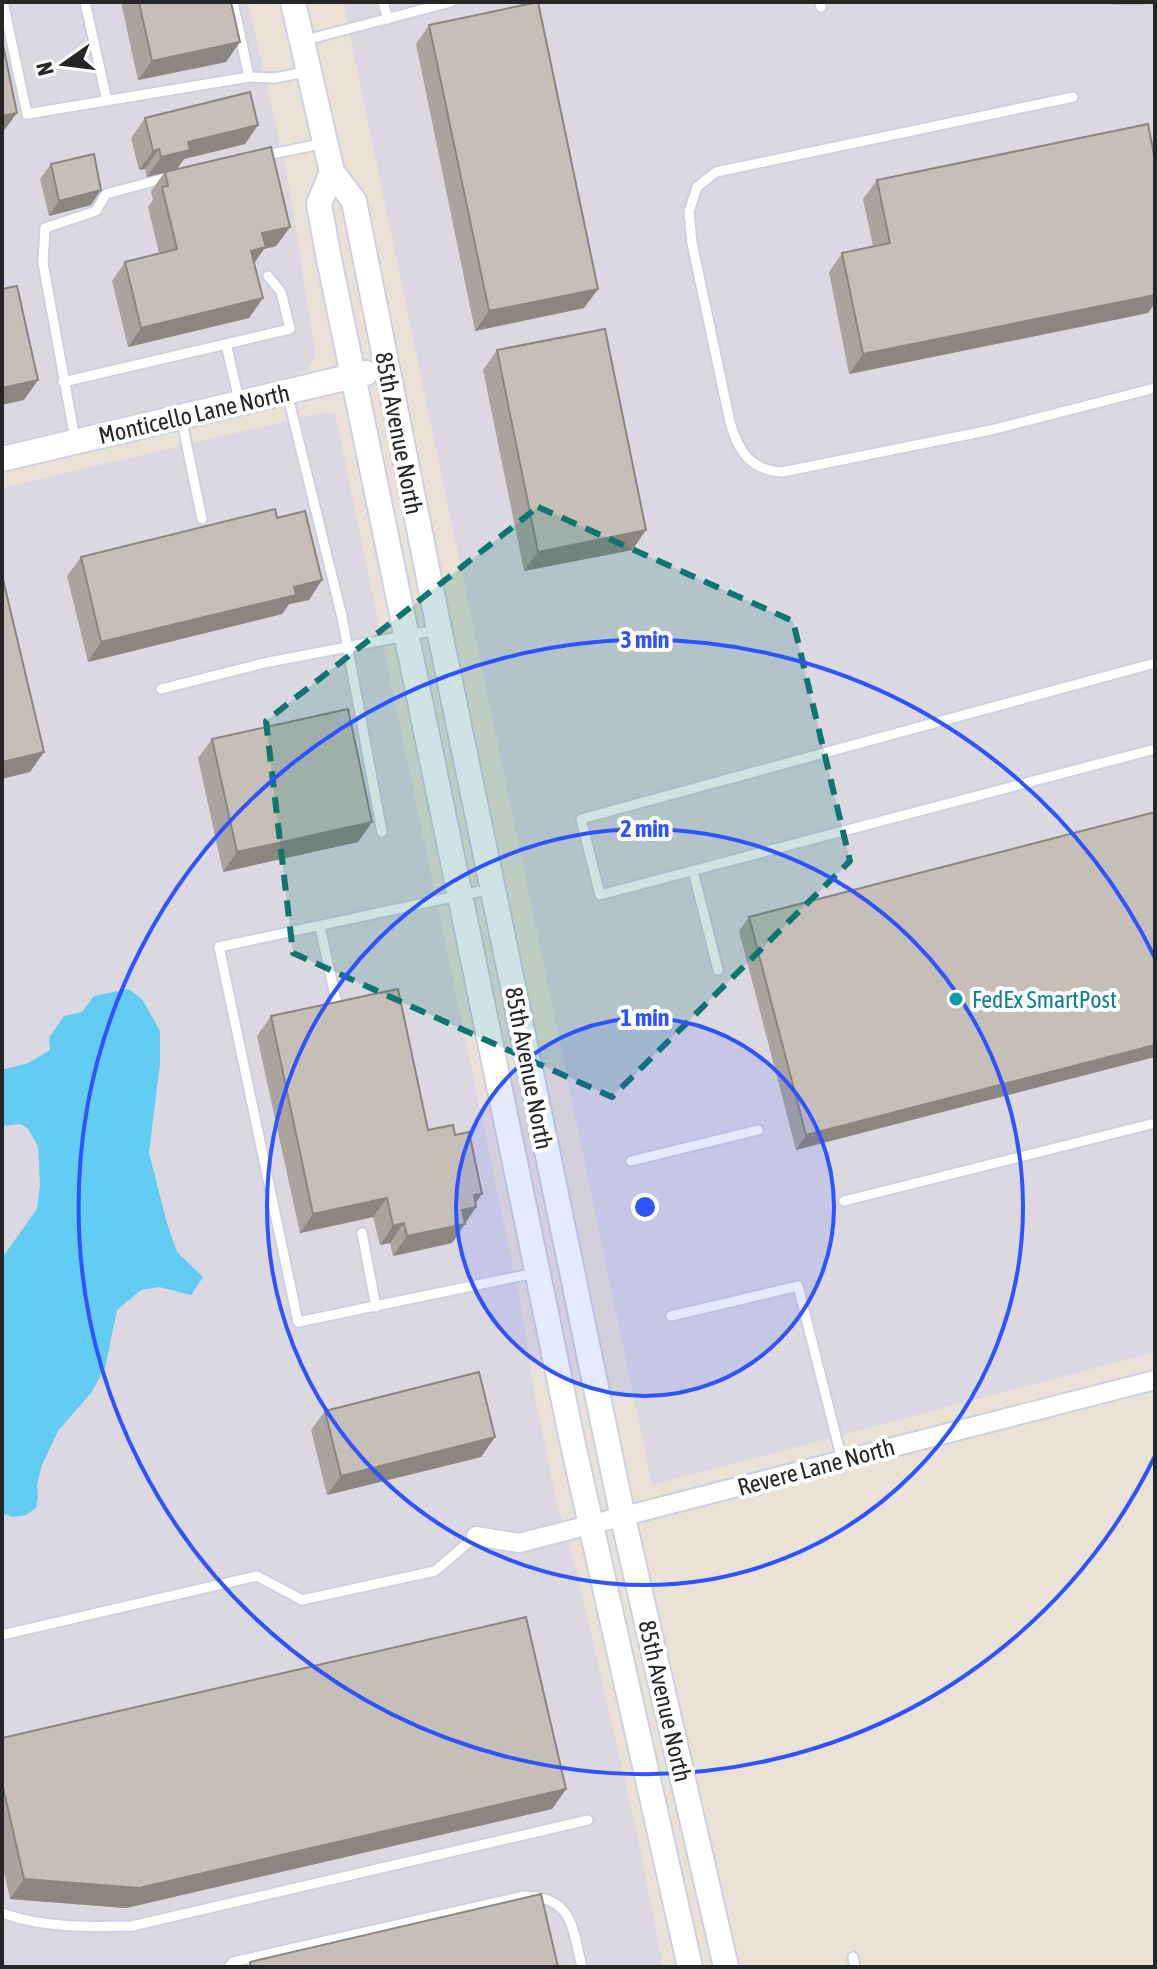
<svg xmlns="http://www.w3.org/2000/svg" width="1157" height="1969" viewBox="0 0 1157 1969" font-family="'Asap Condensed',sans-serif">
<rect width="100%" height="100%" fill="#eae2d6"/>
<path fill="#dbd8e2" d="M2,2H248L288,179L316,357L305,372L2,444Z
M343,2H1155V1352L652,1485Z
M321,413L335,414L518,1291L537,1407L557,1503L577,1573L636,1828L663,1967H2V488Z"/>
<path fill="#63ccf3" d="M128,989L142,999L160,1031V1063L149,1153L167,1223L177,1252L203,1277L191,1295L159,1287L141,1290L117,1310L105,1368L91,1393L58,1431L42,1465L37,1484L38,1497L36,1508L26,1515L12,1517L2,1513V1258L37,1209L40,1185L38,1146L28,1129L21,1124L2,1126V1070L28,1063L50,1050L49,1038L64,1016L82,1012L94,996Z"/>
<g fill="none" stroke-linecap="round" stroke-linejoin="round">
<g stroke="#ccd0e1" stroke-width="13">
<path id="lane" d="M3,2L27,114L249,77L275,78L309,71
M85,2L107,101
M233,2L249,77
M383,2L388,19
M820,2L821,7
M302,41L451,2
M1073,97L716,172L697,187L689,212L692,243L730,422C738,451 750,470 782,472L991,430L1155,388
M262,156L325,143
M63,382L226,344
M287,393L342,617L382,832
M239,400L226,344L290,329L281,292L268,276
M181,417L202,519
M75,439L43,263L45,228L96,211L106,194L169,177
M1155,663L581,819L600,895L1155,749
M161,689L264,663L436,630
M693,871L718,970
M490,889L219,947L298,1322L535,1273
M320,927L338,1009
M631,1161L758,1130
M844,1201L1155,1123
M362,1233L376,1307
M671,1316L798,1286L842,1460
M2,1635L257,1576L302,1600L435,1571L476,1536
M2,1913C43,1928 89,1927 132,1926L588,1820
M853,1957L855,1967
M229,1967L233,1962L524,1896C573,1897 572,1927 582,1967"/>
</g>
<g stroke="#ccd0e1" stroke-width="22">
<path id="street" d="M476,1536L519,1543L1155,1380"/>
</g>
<g stroke="#ccd0e1" stroke-width="28">
<path id="secondary" d="M293,2L332,172L354,201L439,629L623,1518L726,1967
M332,172L319,204L328,254L572,1440L690,1967
M2,459L366,373"/>
</g>
<use href="#lane" stroke="#fff" stroke-width="9"/>
<use href="#street" stroke="#fff" stroke-width="18"/>
<use href="#secondary" stroke="#fff" stroke-width="24"/>
<path stroke="#9a9db2" stroke-width="5" d="M1114,2H1144"/>
</g>
<path fill="#a9a49d" d="M121,2H231L226,62L138,80Z
M429,25L598,289L584,308L475,331L416,44Z
M145,118L258,125L245,144L184,159L177,169L290,227L276,246L264,249L254,263L263,298L249,318L128,347L112,281L125,262L159,253L148,207L153,200L151,191L164,173L147,177L145,169L139,170L131,138Z
M1155,160V303L1148,313L849,374L829,272L842,253L873,246L863,199L877,180Z
M51,164L91,205L49,216L40,179Z
M497,350L646,530L632,550L524,571L483,370Z
M277,518L322,580L309,600L289,604L282,614L88,662L67,576L81,557Z
M212,739L372,822L358,842L223,872L198,758Z
M1155,812L796,1150L739,931L749,917Z
M271,1016L428,1130L455,1135L476,1207L452,1243L393,1256L390,1243L380,1245L373,1217L300,1233L257,1036Z
M325,1411L495,1437L481,1457L327,1495L311,1430Z
M2,1738L566,1789L552,1809L126,1908L10,1899L2,1863Z"/>
<path fill="#8a8680" d="M240,42L226,62L138,80L152,61Z
M17,113L3,132L2,133V116Z
M258,125L245,144L184,159L176,170L147,177L161,157L188,142Z
M159,149L145,169L139,170L153,151Z
M101,190L91,205L49,216L59,201Z
M290,227L276,246L264,249L252,266L237,270L262,233Z
M598,289L584,308L475,331L489,311Z
M1155,295V303L1148,313L849,374L863,354Z
M263,298L249,318L128,347L141,328Z
M38,380L24,400L2,405V388Z
M646,530L632,550L524,571L538,552Z
M322,580L309,600L289,604L282,614L88,662L101,642L294,587Z
M44,752L30,772L2,779V762Z
M372,822L358,842L223,872L237,852Z
M1155,1045V1057L796,1150L806,1135Z
M482,1194L473,1207H476L452,1243L393,1256L407,1236L474,1195Z
M387,1198L373,1217L300,1233L313,1214Z
M404,1223L390,1243L380,1245L393,1226Z
M495,1437L481,1457L327,1495L341,1476Z
M566,1789L552,1809L126,1908L10,1899L24,1879Z"/>
<path fill="#c5bfb7" stroke="#8a8680" stroke-width="2" d="M139,2H231L240,42L152,61Z
M538,2L598,289L489,311L429,25Z
M2,40L17,113L2,116Z
M250,92L258,125L188,142L190,150L161,157L159,149L153,151L145,118Z
M1148,124L1155,160V255H1154L1155,262V295L863,354L842,253L890,243L877,180Z
M271,147L290,227L262,233L266,247L251,251L263,298L141,328L125,262L177,249L162,187L168,186L165,172Z
M94,154L101,190L59,201L51,164Z
M17,286L38,380L2,388V289Z
M605,329L646,530L538,552L497,350Z
M275,509L277,518L305,511L322,580L294,587L296,595L101,642L81,557Z
M2,575L44,752L2,762Z
M348,709L372,822L237,852L212,739Z
M1155,812V1045L806,1135L749,917Z
M398,989L428,1130L453,1125L455,1135L469,1132L482,1194L474,1195L476,1207L462,1210L465,1224L407,1236L404,1223L393,1226L387,1198L313,1214L271,1016Z
M479,1372L495,1437L341,1476L325,1411Z
M526,1617L566,1789L139,1888L24,1879L2,1783V1738Z
M541,1894L558,1967H251L250,1962Z"/>
<path fill="#0f766e" fill-opacity="0.2" stroke="#0f766e" stroke-width="6" stroke-dasharray="16 10" stroke-linejoin="round" d="M538,507L793,621L850,861L612,1097L293,953L266,721Z"/>
<circle cx="645" cy="1207" r="189" fill="#2f54ff" fill-opacity=".12"/>
<g fill="none" stroke="#2f54ff" stroke-width="4">
<circle cx="645" cy="1207" r="189"/>
<circle cx="645" cy="1207" r="378"/>
<path d="M1155 1456A567 567 0 1 1 1155 958"/>
</g>
<circle fill="#0f9aa8" stroke="#fff" stroke-width="3" cx="956" cy="999" r="8"/>
<g text-anchor="middle" dominant-baseline="central" stroke-width="8" stroke-linejoin="round" paint-order="stroke">
<g font-size="24" fill="#262626" stroke="#fff">
<text transform="translate(194 414) rotate(-13)">Monticello Lane North</text>
<text transform="translate(399 433) rotate(79)">85th Avenue North</text>
<text transform="translate(529 1068) rotate(79)">85th Avenue North</text>
<text transform="translate(816 1467) rotate(-15)">Revere Lane North</text>
<text transform="translate(665 1701) rotate(77)">85th Avenue North</text>
</g>
<g font-size="24" fill="#0d838f" stroke="#fff" text-anchor="start">
<text x="972" y="999">FedEx SmartPost</text>
</g>
</g>
<circle cx="645" cy="1207" r="12" fill="#2f54ff" stroke="#fff" stroke-width="4"/>
<g font-size="24" text-anchor="middle" font-weight="bold" fill="#2f54ff" stroke="#fff" stroke-width="8" stroke-linejoin="round" paint-order="stroke">
<text x="645" y="648">3 min</text>
<text x="645" y="837">2 min</text>
<text x="645" y="1026">1 min</text>
</g>
<rect width="1157" height="1969" fill="none" stroke="#262626" stroke-width="8"/>
<g transform="translate(64 64) rotate(256)" stroke="#ffffff" stroke-width="6" paint-order="stroke">
<path d="M0-6L14 30L0 20L-14 30Z" fill="#262626"/>
<text y="-12" font-size="22" font-weight="bold" text-anchor="middle" fill="#262626">N</text>
</g>
</svg>
